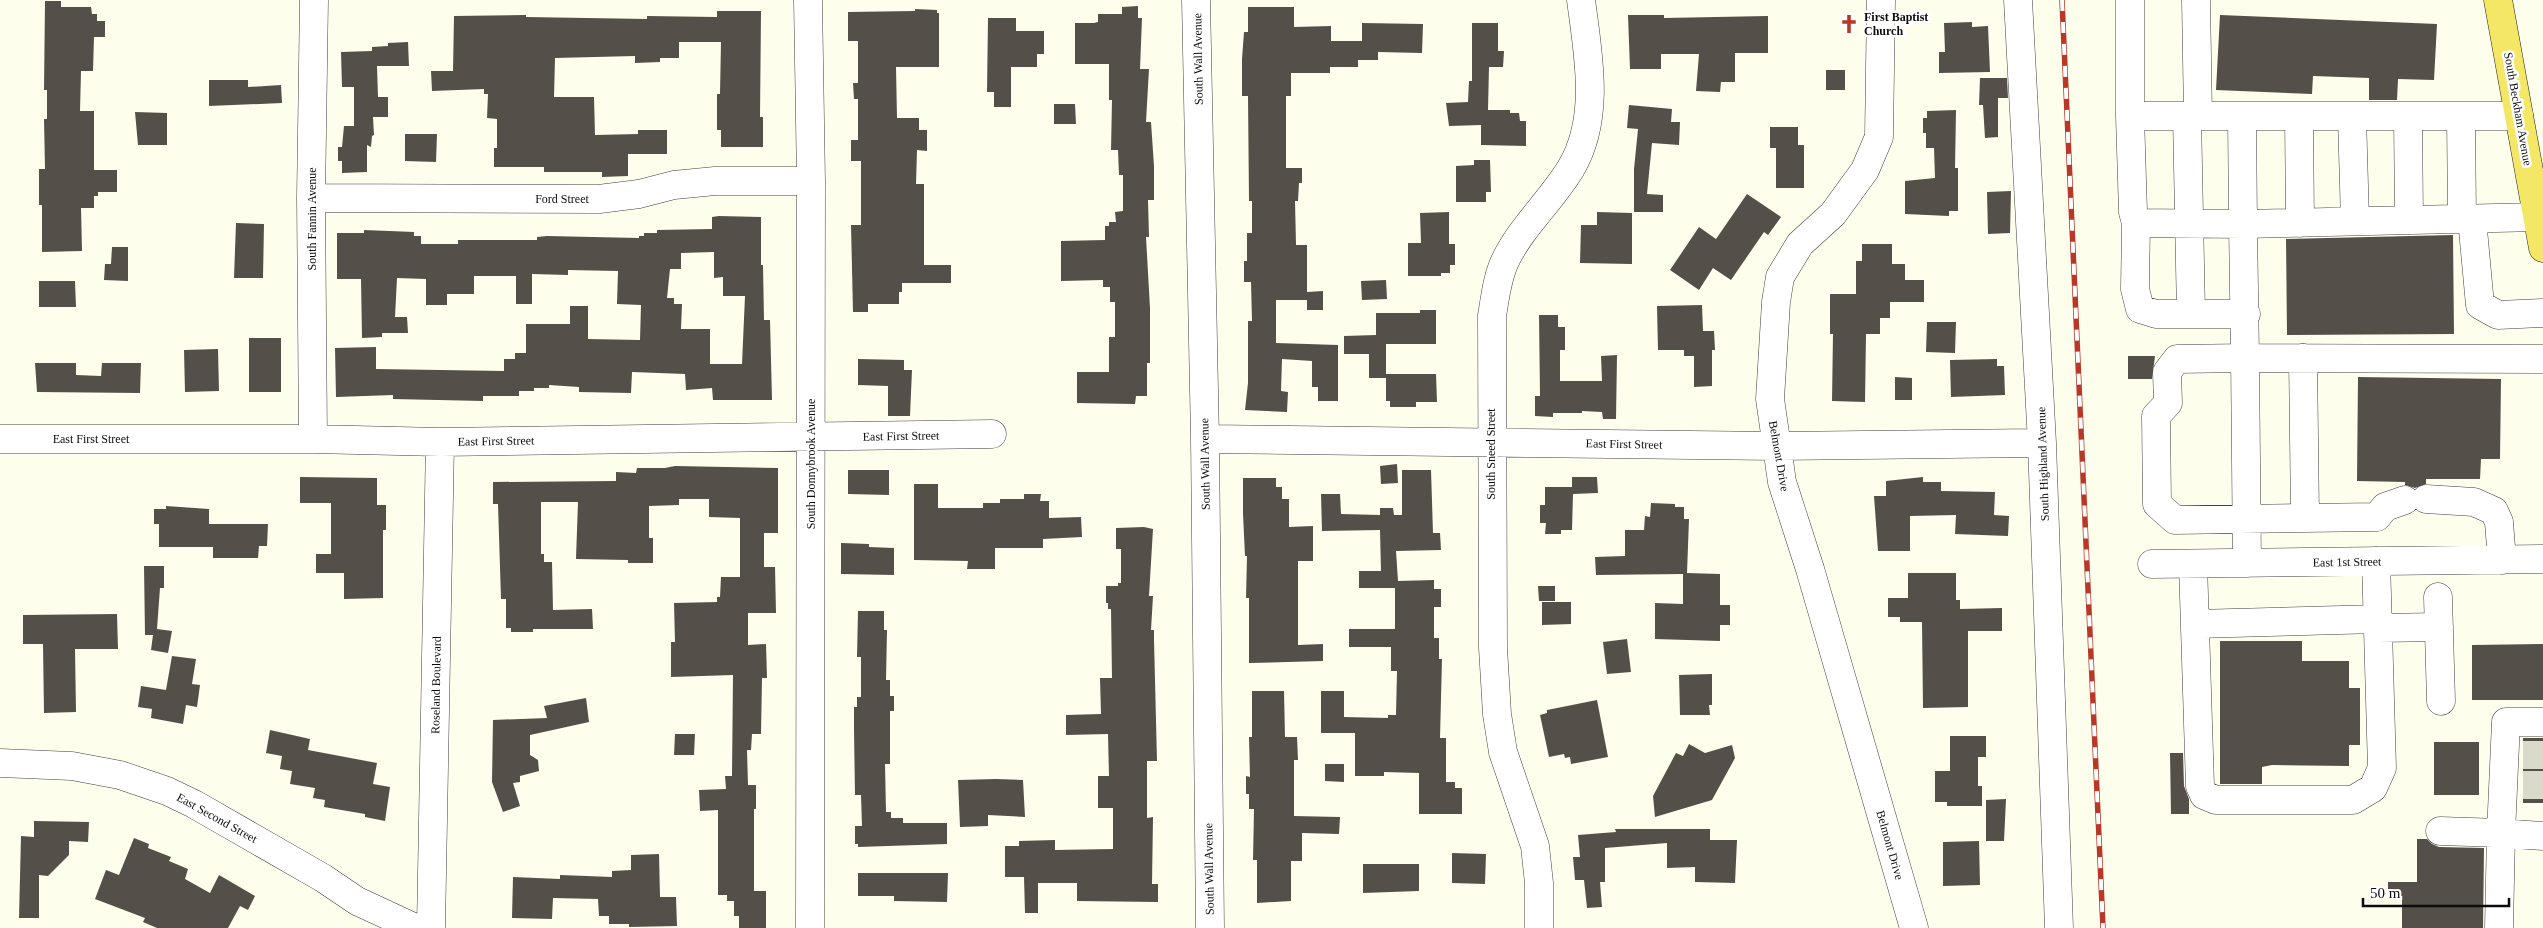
<svg xmlns="http://www.w3.org/2000/svg" width="2543" height="928" viewBox="0 0 2543 928" font-family="Georgia,serif">
<rect width="100%" height="100%" fill="#fefeec"/>
<path fill="#554f49" fill-rule="evenodd" d="M45,1H61V7H91L92,14H97V21H105V37H94L93,71H81L80,111H94V170H117V192H98V196H94V208H81L82,251L42,252V205H39V169H45L44,119H47V90H44Z
M1138,6V18H1142L1140,69H1149L1146,122H1151L1154,166V200H1148L1149,237H1146L1150,308V363H1147V396H1136L1135,404L1077,403V372H1109V337H1115V302H1110V287H1103V280L1061,281V241L1105,240V226H1109V222H1116L1115,212L1123,211V175H1119L1118,150H1111L1112,100H1109V64H1075V23H1094L1098,22V14H1122V7Z
M1248,7H1294V27L1331,26V41H1362V23L1423,24L1422,53L1378,52V60H1358V67H1330V73H1291V96H1286V168H1302V183H1299L1298,201H1295L1296,245H1307V292L1323,291V310H1307V300H1276V343L1338,345V401H1318V387H1312V361L1282,359L1281,391L1288,392L1287,412L1245,410L1248,383V321H1252L1251,282H1244V261H1247V233H1252V201H1249L1248,96H1242V59L1244,32H1248Z
M915,9L937,10V13H939V67H896L897,118H919V130H927V151L917,150L916,184H924V265H951V283H902V292H899V304H868V312H853L851,225H861V161H851V140H858V99H854L853,83H858V41H848V12L915,11Z
M717,11H761L760,117H763V147H721V130H717V94H720L721,42H679V58H660V62L635,63V56L555,58L554,97H594L595,135L638,134V130H667V154H628V176L602,177V172H544V167H494V148H497V119L487,118L488,94H484V89L432,91L431,71H453L454,16L526,15V17L647,19V16L717,17Z
M1628,15H1664V18L1768,16V53H1735V82H1721L1720,92L1696,91L1699,54H1661V69H1630Z
M2220,15L2437,24L2434,80L2398,79L2397,100H2369V78L2313,76L2312,94L2216,90Z
M988,18H1016V31H1044V54H1037V67H1011V107H994V92H987Z
M1972,22V27L1988,26L1990,72L1939,73V52H1945L1944,23Z
M1472,23H1498V51H1504L1503,67H1489L1488,110H1510V113H1519L1520,121H1526V146L1481,145V125L1449,126L1446,103L1468,102L1469,81H1472Z
M408,42L409,66H377L378,97H388V117H373L374,135L372,136L371,147L367,145V172L342,173V161H338V147H342L344,126H354V87H342L341,52L372,51V47L388,46V43Z
M1826,70H1845V90H1826Z
M1980,78H2007L2008,98H1998V137L1985,138L1983,105H1979Z
M209,80H248V87L281,85L282,103L209,106Z
M1054,104H1075L1076,124H1054Z
M1629,105L1672,109L1671,122H1680L1679,145L1652,143L1647,194L1663,195V212H1634V169L1638,129L1627,128Z
M1956,110L1955,168H1958V211H1949V216L1905,214V181L1935,178L1934,148H1926V133H1923V118H1927V111Z
M135,112L167,113V145H138Z
M1770,127H1798V145H1804V188H1776V148H1770Z
M405,134H437L436,162L405,161Z
M1474,160H1490L1491,192H1486V202H1456V166L1474,165Z
M2011,191L2010,233L1988,234L1987,192Z
M1747,194L1781,217L1768,235L1764,232L1731,280L1713,268L1699,290L1670,270L1699,227L1716,239Z
M1449,212V244H1455V265H1450V273H1441V276H1408V243H1421L1420,213Z
M1597,212L1632,213V264L1580,263L1581,225H1597Z
M719,216L761,217V265H763L764,320H770L772,400H713L712,388L686,390L685,374L632,372L631,393L579,392V387L549,385V388H534V391H519V396H483V401L393,399V395L336,397L335,348L376,347V369L504,371V359H515V353H526V324H570V306H588V339L640,340L641,305L617,304L618,271L568,270V275L532,274V304H516V276H474V294H447V305H426V279L397,278L395,317H407L408,333H382V337L362,338L361,279H337V233H364V230L414,232V236H421V244H458V240H537V237L547,236L639,238V236H644V233H657V230L712,229V217ZM714,252V278L723,277V296H745L742,364H710V329H681L682,304H674V298H667L670,269H681V253Z
M236,223L264,224L263,278H234Z
M2453,235L2454,334L2287,335L2286,239Z
M1862,244H1892V264H1905V280H1924V302H1890V318H1880V334H1866L1865,402L1832,401L1833,334H1830V294H1856V261H1862Z
M112,247H128V281L104,280L105,264H111Z
M1386,280L1387,299L1362,300L1361,281Z
M39,281H75L76,307H39Z
M1702,305L1703,331H1714L1715,350H1712V386L1694,387V356H1684V350H1658L1657,306Z
M1420,310H1436V344H1386V374H1436L1437,402H1416V407H1390V401H1386V378H1369V354H1344V336L1376,335V313H1420Z
M1539,315H1558V327H1565V350H1560V381H1602L1601,356L1617,355L1616,419H1603L1602,412L1582,411V413H1553V417L1535,416V396H1540Z
M1927,322H1956L1955,353L1926,352Z
M249,338H281V392H249Z
M218,349L219,391L185,392L184,350Z
M2128,356H2155L2152,379H2128Z
M858,359L904,360V370H912L910,416H888V386L858,385Z
M1997,359V366H2004L2005,395L1951,397L1950,360Z
M35,363H76V375L101,376L102,363H141L140,393L37,392Z
M1895,377L1912,378V400H1895Z
M2358,377L2501,379L2500,459H2481L2480,479H2426V484L2415,488L2405,485V482L2357,481Z
M1397,464L1398,483L1381,484L1380,466Z
M675,466L778,468V533H764V567H775L776,613H748V645L766,644L767,678H762L761,734H752L751,750H747L748,785H756V809H754V891H766V928H739V916H734V901H727V895H718V810L700,811L699,790L726,789L725,776H732L733,675L671,677V642H675L674,603L717,602V597H720L721,577H740V518L709,517V499H679V505L649,506V538H653V563H628V560L576,559L578,502H541V554H544V562H552L553,610L592,609L593,629H533V632H511V628H506V599H501L498,504H493V482L616,481V472L636,473L637,468H665Z
M848,470H889V495L848,494Z
M1402,470H1431L1433,533H1440L1441,550L1396,551L1398,581L1434,580V589H1441V607H1434V638H1439V659H1442L1440,738H1446V782H1455V788H1462V814H1419V773L1384,772V776H1355V733H1321V691H1344V717L1388,718V715H1396L1397,671H1391V647H1349V629H1395V588H1359V571H1381L1380,530L1322,531L1321,494H1340L1341,514L1380,515V508H1393L1394,515H1402Z
M300,477L377,478V505H386V530H383V598L344,599V573H316V554H331V503H300Z
M1572,477H1597L1598,493L1573,494L1572,530H1561V534H1545L1546,523H1540V505H1545V487H1572Z
M1923,477V482H1941V491L1995,492L1994,515L2009,516L2008,536L1955,534L1956,515L1910,516V551H1878L1874,496H1886V481Z
M1243,478H1276V487H1282V499H1289V527L1313,526V561H1298V645L1323,644V661L1249,663V598H1246L1247,556H1245L1243,514Z
M914,484H938V508H983V503H1000V499H1024V494H1041L1040,501H1049V518L1081,517L1082,537L1043,539V548H995V569H967L968,561L914,560Z
M1651,503L1675,504V507H1684V519H1689L1687,573L1720,574V605H1730V625H1720V641L1655,639V603L1683,604V574L1596,575L1595,557L1625,556V530H1644L1645,516L1650,517Z
M166,506L209,509V524H268L267,546H259L258,558H213V547H159V524H154V509H166Z
M1144,527L1153,529L1149,596H1153L1151,630H1154V640L1157,761H1147V818L1153,817L1152,884H1158V902L1077,901V883H1038V913H1025L1024,877H1005V846H1019V841L1055,840V850L1113,849V808H1098V776H1109L1108,734L1066,735V715L1101,714L1100,678H1112L1111,609H1108V603H1106V586H1118V583H1121V549H1116V528Z
M841,543L869,544V547L894,548V575L841,574Z
M144,566H164V588H160L157,629L172,631L168,653L151,650L153,635H145Z
M1908,573H1956V600H1960V609L2002,608V631H1968V707L1923,708L1922,622H1900V617H1888V598H1908Z
M1538,586H1555V601H1539Z
M1542,602H1571V624L1542,625Z
M858,611H884V630H887L886,680H890V696H894V711H890V764H885L886,812H891V818H903V823H947V844L858,847V844H855V826H862L861,795H855L854,730V707H857V697H861V657H857Z
M117,614L118,649H75L76,712L44,713L43,644H23V615Z
M1627,639L1631,672L1607,674L1603,642Z
M2220,641H2302V661H2349V688H2360V745H2349V766L2272,765L2262,767V784H2220Z
M2543,644V700H2472V645Z
M172,656L196,659L192,684L200,685L197,707L186,705L183,724L151,718L152,709L138,707L141,686L166,690Z
M1712,674V705H1709L1710,715H1680L1679,675Z
M1252,691H1284L1285,737H1297L1298,760H1294V816L1340,817L1339,834L1302,833V861H1291V901L1257,903V860H1253L1254,809H1249V794H1246V776L1250,777L1249,737H1252Z
M586,698L589,722L530,735V755L538,760L539,771L520,776V782L513,783L520,806L503,812L492,782L493,720L547,718L544,706Z
M1597,700L1608,757L1571,764L1570,757L1565,758L1564,754L1549,757L1540,715L1547,713V710Z
M270,730L310,739L308,750L377,763L373,784L390,787L385,821L365,817V814L324,807L325,800L313,798L315,788L290,784L292,771L280,769L282,756L266,753Z
M675,734H695L694,755H674Z
M1950,736H1986V757H1978V786H1982V806H1947V802H1935V771H1950Z
M2523,738H2543V803H2523Z
M2434,742H2479V795H2434Z
M1689,744L1705,753L1732,745L1735,758L1712,800L1655,817L1653,796L1676,753L1683,756Z
M2170,753H2183L2184,786L2189,799V814H2171Z
M1325,764H1344V782L1325,781Z
M996,779L1023,780L1025,817L988,815V826L960,827L958,780Z
M2006,799L2004,841H1986V800Z
M34,821L89,822L88,842L69,841V855L48,876L39,875V918H19L21,836L34,837Z
M1615,829H1710V840H1737L1735,883L1695,882V867L1667,868V843L1605,848V882H1600L1602,907L1587,908L1584,880H1575L1573,857H1580L1578,835L1616,832Z
M134,838L149,844L148,848L171,857L169,861L188,869L185,879L210,893L219,875L255,896L248,910L240,906L228,928H157L143,922L145,918L95,899L106,870L119,875Z
M2417,839H2427L2432,844L2439,847L2484,848L2483,928H2402V898H2388V882H2417Z
M1979,841L1980,885L1943,886V842Z
M1452,853L1486,854L1485,884L1452,883Z
M659,854L660,897H676L677,926L629,927V924H609V916H599L598,899L553,898L552,919L512,918L513,877L560,879V875L612,877V871L631,870V855Z
M1363,864H1419V891L1363,893Z
M858,873H948L947,902L894,901V896H858Z"/>
<g fill="none" stroke-linecap="round" stroke-linejoin="round">
<path stroke="#dadaca" stroke-width="28" stroke-dasharray="28 14" stroke-linecap="butt" d="M2523,755H2543
M2523,785H2543"/>
<g stroke="#3f3f3f" stroke-width="29">
<path id="minor" d="M808,0L811,181L810,928
M1196,0L1205,439L1210,928
M1881,0L1879,137L1865,170L1833,214L1800,244L1780,277L1776,302L1770,399L1782,482L1810,569L1914,928
M2018,0L2042,443L2059,928
M2130,0V116H2519
M2196,0L2198,116
M2130,116L2133,212L2136,223
M2187,116L2191,314
M2242,116L2243,224L2136,223L2135,289L2140,309L2156,314H2246
M2299,116L2300,223
M2352,116L2355,221
M2408,116L2409,220
M2461,116L2462,219
M311,198L599,199L639,194L674,185L715,181H811
M2472,219L2480,305L2498,315L2543,313
M2303,358L2305,517
M0,439H313L440,442L992,434
M313,439L311,198L314,0
M1205,439L1775,446L2042,443
M2426,499L2474,502L2494,511L2499,522L2502,560
M2405,500L2385,507L2377,517L2175,520L2157,504L2156,416L2168,403L2167,372L2177,359L2245,358L2243,224L2538,217
M2247,563L2245,358L2543,359
M2152,564L2543,559
M2193,564L2200,786L2204,795L2216,800H2353L2373,788L2382,768L2376,561
M2438,597L2441,701
M2195,624L2377,619
M2378,628L2439,627
M0,763L72,766L120,775L167,791L194,804L323,878L357,901L415,928
M2440,831L2501,833L2506,722H2543
M431,928L440,442
M1539,928V883L1535,846L1503,752L1497,714L1493,648L1492,316C1495,298 1497,278 1505,261C1521,227 1552,200 1571,168C1601,118 1588,54 1581,0
M2499,928L2501,833L2543,836"/>
</g>
<g stroke="#1d1d1d" stroke-width="29">
<path id="major" d="M2498,0L2543,248"/>
</g>
<use href="#minor" stroke="#fff" stroke-width="28"/>
<use href="#major" stroke="#f5e766" stroke-width="28"/>
<g stroke="#b83729" stroke-width="5.5">
<path id="rail" d="M2062,0L2103,928"/>
</g>
<use href="#rail" stroke="#fff" stroke-width="4" stroke-dasharray="11" stroke-linecap="butt"/>
</g>
<defs>
<g id="church-bare" transform="scale(1.5)"><path d="M-1.2-6h2.4v3.5h3.3v2.4h-3.3V6h-2.4V-.1h-3.3v-2.4h3.3Z" fill="#b83729" stroke="#fff" stroke-width="2.5" paint-order="stroke"/></g>
</defs>
<g fill-rule="evenodd">
<use href="#church-bare" x="1849" y="24"/>
</g>
<g text-anchor="middle" dominant-baseline="central" stroke-width="5" stroke-linejoin="round" paint-order="stroke">
<g font-size="12" font-weight="bold" fill="#0c0c0c" stroke="#fff" text-anchor="start">
<text x="1864" y="17">First Baptist<tspan x="1864" dy="14">Church</tspan></text>
</g>
<g font-size="12" fill="#0c0c0c" stroke="#fff">
<text transform="translate(1198 59) rotate(-91)">South Wall Avenue</text>
<text transform="translate(2518 109) rotate(80)">South Beckham Avenue</text>
<text x="562" y="199">Ford Street</text>
<text transform="translate(312 219) rotate(-90)">South Fannin Avenue</text>
<text transform="translate(901 436) rotate(-1)">East First Street</text>
<text x="91" y="439">East First Street</text>
<text transform="translate(496 441) rotate(-1)">East First Street</text>
<text transform="translate(1624 444) rotate(1)">East First Street</text>
<text transform="translate(1491 454) rotate(-90)">South Sneed Street</text>
<text transform="translate(1779 456) rotate(80)">Belmont Drive</text>
<text transform="translate(811 464) rotate(-90)">South Donnybrook Avenue</text>
<text transform="translate(1205 464) rotate(-91)">South Wall Avenue</text>
<text transform="translate(2043 464) rotate(-92)">South Highland Avenue</text>
<text transform="translate(2347 562) rotate(-1)">East 1st Street</text>
<text transform="translate(436 685) rotate(-89)">Roseland Boulevard</text>
<text transform="translate(217 818) rotate(29)">East Second Street</text>
<text transform="translate(1890 845) rotate(74)">Belmont Drive</text>
<text transform="translate(1209 869) rotate(-91)">South Wall Avenue</text>
</g>
</g>
<path d="M2363 898v8h146v-8" fill="none" stroke="#0c0c0c" stroke-width="2.5"/>
<text x="2370" y="898" font-size="15" fill="#0c0c0c" stroke="#ffffff" stroke-width="4" paint-order="stroke">50 m</text>
</svg>
